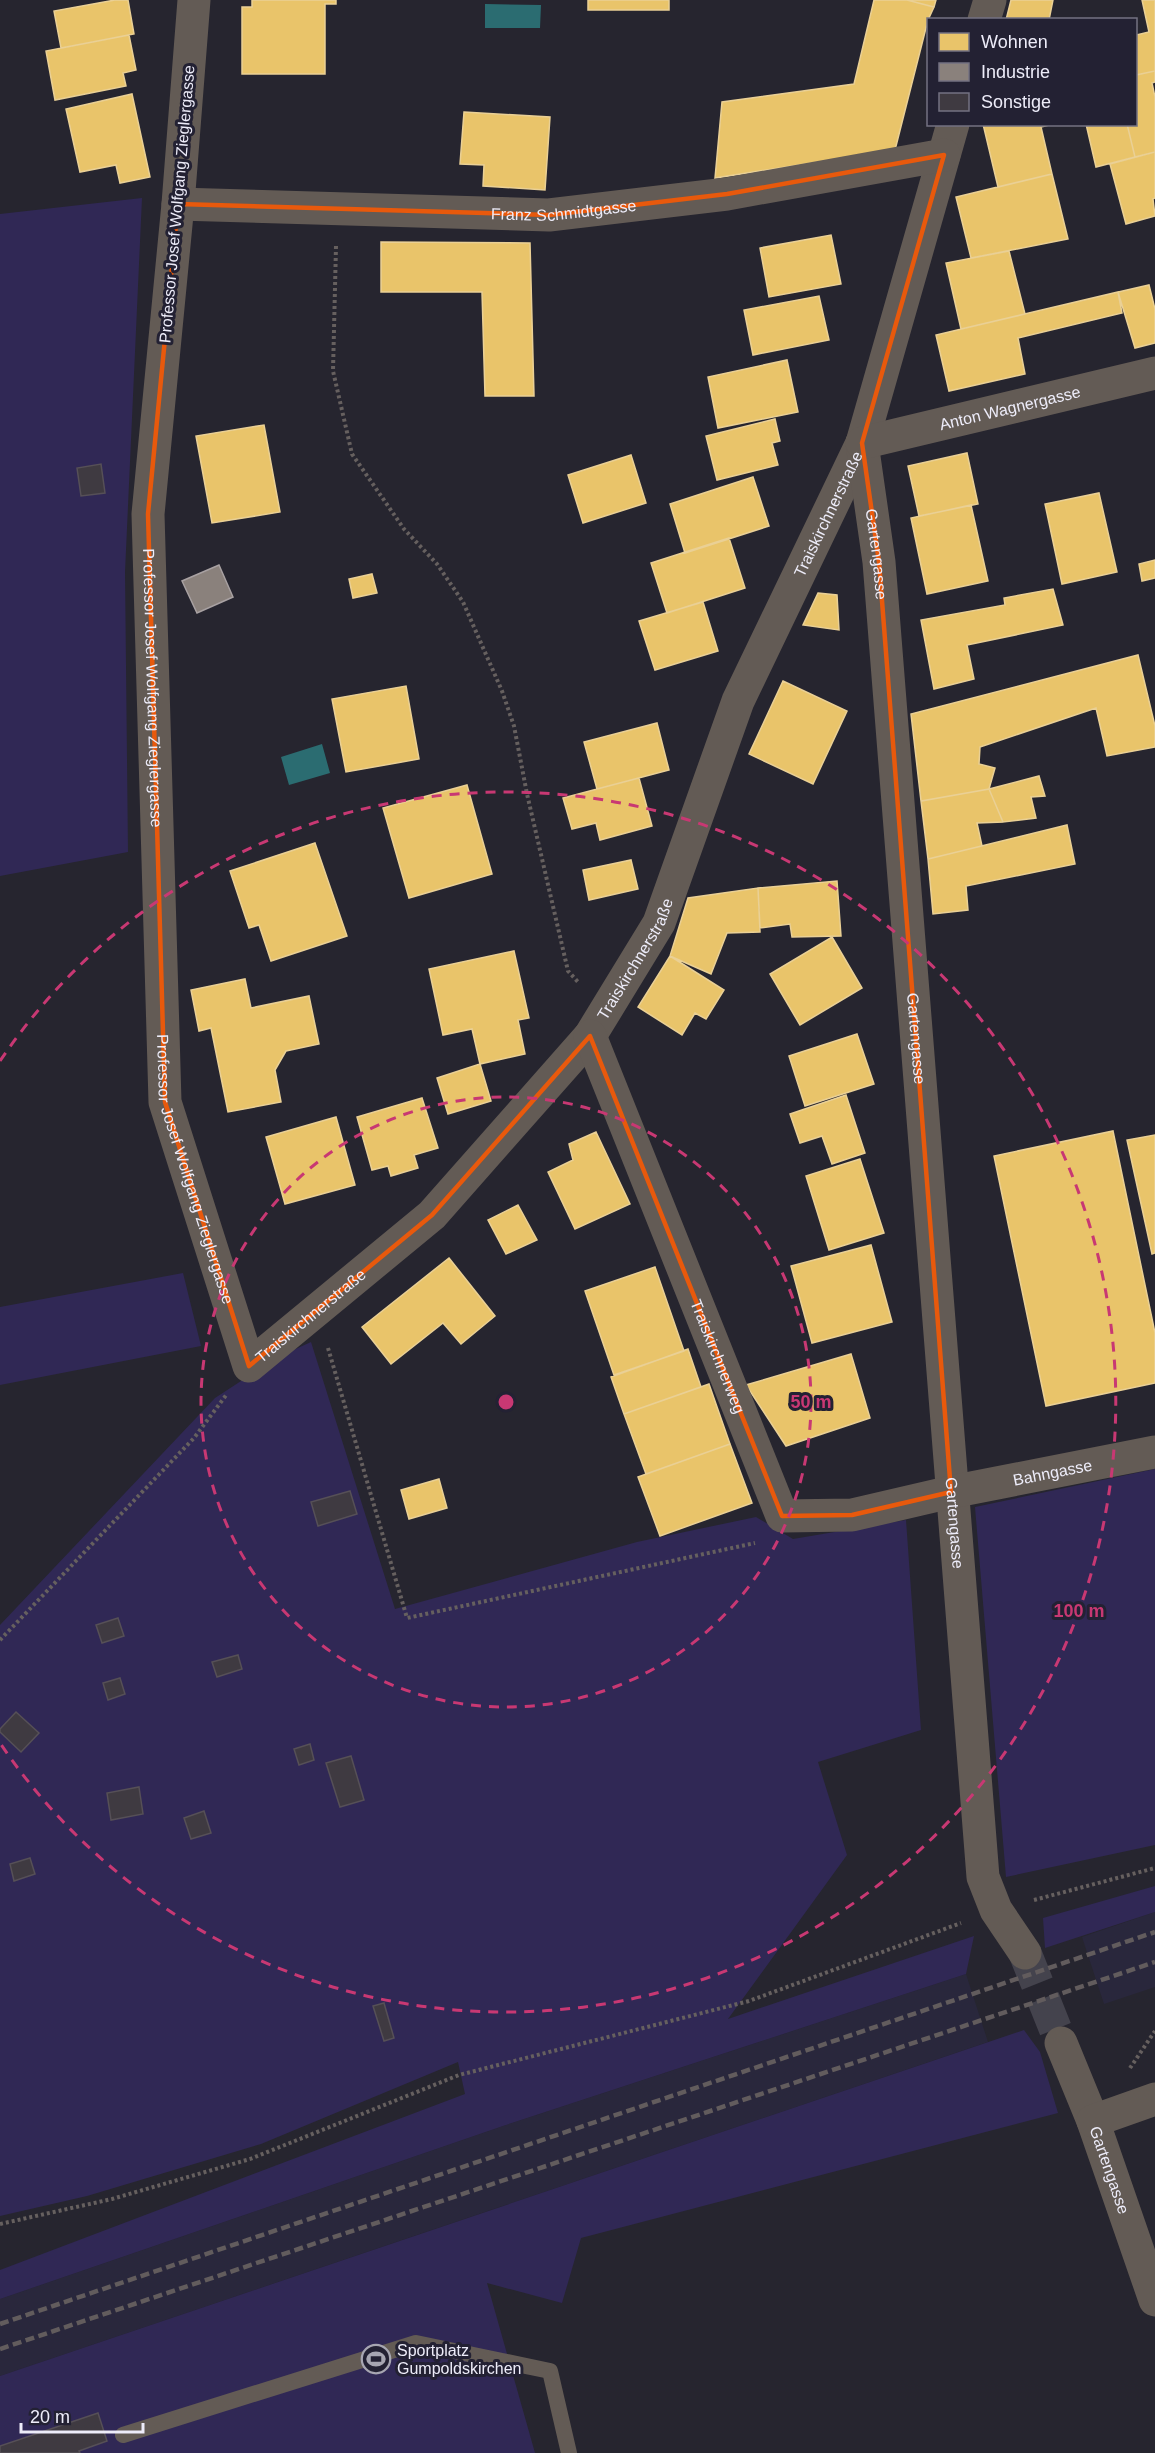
<svg xmlns="http://www.w3.org/2000/svg" width="1155" height="2453" viewBox="0 0 1155 2453" font-family="Arial,sans-serif">
<rect width="100%" height="100%" fill="#26252f"/>
<path fill="#29273c" d="M1155,1912V1987L1104,2004L1082,1937Z
M966,1974L988,2042L0,2376V2299L503,2126Z"/>
<path fill="#302855" d="M142,198L125,572L128,852L0,876V214Z
M183,1273L201,1346L0,1385V1307Z
M311,1342L395,1609L637,1542L756,1517L793,1539L906,1520L921,1730L818,1762L847,1855L728,2019L974,1936L966,1974L503,2126L0,2299V2270L465,2094L458,2062L261,2144L87,2196L0,2216V1625L215,1398L278,1357Z
M1155,1469V1845L1006,1877L975,1507Z
M1155,1886V1912L1045,1948L1043,1918Z
M1024,2030L1040,2052L1058,2113L581,2238L562,2303L487,2283L535,2453H0V2376Z"/>
<path fill="#2b6c71" d="M485,4L541,5L540,28H485Z
M322,744L330,773L289,785L281,757Z"/>
<path fill="#e9c46a" stroke="#ead095" stroke-width="1.5" d="M115,0H128L134,34L61,48L54,11Z
M252,0H336V4H325V74H242V7H252Z
M588,0H669V10H588Z
M874,0H907L934,7L928,20L895,150L715,178L722,102L854,84Z
M907,0H936L934,7Z
M1011,0H1053L1049,20H1006Z
M1142,0H1155V71L1136,75V35L1149,32Z
M129,35L136,70L123,73L126,86L55,100L46,51Z
M1155,71V82L1152,83L1155,97V152L1135,157L1127,124H1136V75Z
M132,94L150,177L120,183L116,165L80,172L66,109Z
M464,112L550,117L545,190L483,186L484,165L460,164Z
M983,124H1053L1041,127L1052,174L998,187Z
M1086,124H1127L1135,157L1096,167Z
M1155,152V198L1153,199L1155,216L1126,224L1110,164Z
M1052,174L1068,239L971,258L956,197Z
M831,235L841,284L769,297L760,248Z
M381,242L530,243L534,396H485L482,292H381Z
M1009,251L1025,314L961,329L946,263Z
M1149,285L1155,309V343L1135,348L1118,292Z
M1118,292L1122,313L1018,338L1025,374L949,391L936,335Z
M819,296L829,340L753,355L744,310Z
M787,360L798,412L718,428L708,377Z
M775,419L780,441L772,443L778,465L717,480L706,436Z
M264,425L280,512L212,523L196,436Z
M967,453L978,504L919,516L908,466Z
M631,455L646,503L583,523L568,475Z
M753,477L769,526L685,553L670,504Z
M1099,493L1117,572L1062,584L1045,504Z
M971,505L988,581L927,594L911,518Z
M729,538L745,588L667,613L651,563Z
M1155,560V578L1142,581L1139,564Z
M372,574L377,593L353,598L349,579Z
M1053,589L1063,625L967,645L974,679L934,689L921,620L1005,605L1004,598Z
M818,593L837,595L839,630L803,625Z
M703,602L718,651L655,670L639,621Z
M1138,655L1155,726V747L1107,756L1096,708L980,747L979,764L995,768L989,789L921,801L911,714Z
M783,681L847,711L813,784L749,754Z
M406,686L419,759L346,772L332,699Z
M657,723L669,770L597,789L584,742Z
M1039,776L1045,796L1031,797L1036,818L1003,822L989,789Z
M639,778L652,826L600,840L596,823L572,829L563,798Z
M467,785L492,874L409,898L383,808Z
M989,789L1003,822L977,823L982,846L928,859L921,801Z
M1067,825L1075,864L966,886L968,910L933,914L928,859Z
M315,843L347,936L271,961L259,925L249,928L230,871Z
M631,860L638,889L589,900L583,870Z
M837,881L841,936L792,937L790,924L760,928L758,888Z
M758,888L760,932L727,933L711,974L670,956L688,898Z
M832,937L862,988L800,1025L770,974Z
M514,951L529,1018L518,1020L525,1054L480,1064L472,1029L443,1035L429,969Z
M670,956L724,990L706,1019L695,1013L682,1035L638,1007Z
M245,979L251,1008L309,996L319,1044L286,1051L275,1070L281,1102L228,1112L211,1028L199,1031L191,990Z
M857,1034L874,1084L805,1106L789,1056Z
M480,1064L491,1101L448,1114L437,1078Z
M846,1095L865,1153L832,1164L822,1136L800,1143L790,1114Z
M422,1098L438,1148L414,1155L418,1168L391,1176L388,1166L372,1170L357,1117Z
M336,1117L355,1185L285,1204L266,1137Z
M1113,1131L1155,1333V1383L1046,1406L994,1156Z
M596,1132L630,1204L575,1229L548,1172L573,1160L569,1144Z
M1155,1135V1253L1152,1254L1127,1140Z
M860,1159L884,1233L829,1250L806,1176Z
M518,1205L537,1240L506,1254L488,1220Z
M871,1245L892,1322L812,1343L791,1266Z
M449,1258L495,1316L461,1344L443,1323L391,1364L362,1327Z
M655,1267L684,1351L614,1375L585,1291Z
M688,1349L701,1387L624,1414L611,1377Z
M851,1354L870,1418L786,1446L746,1385Z
M709,1384L730,1444L646,1474L624,1414Z
M730,1444L752,1503L660,1536L638,1477Z
M439,1479L447,1508L409,1519L401,1490Z"/>
<path fill="#8a817c" stroke="#a8a1a2" stroke-width="1.5" d="M219,565L233,597L197,613L182,581Z"/>
<path fill="#3f3a41" stroke="#565057" stroke-width="1.5" d="M101,464L105,493L81,496L77,468Z
M350,1491L357,1514L318,1526L311,1502Z
M118,1618L124,1636L102,1643L96,1625Z
M238,1655L242,1669L217,1677L212,1662Z
M120,1678L125,1694L108,1700L103,1683Z
M16,1712L39,1733L21,1752L0,1732V1729Z
M310,1744L314,1760L299,1765L294,1749Z
M351,1756L364,1800L340,1807L326,1763Z
M139,1787L143,1814L111,1820L107,1793Z
M204,1811L211,1833L191,1839L184,1818Z
M30,1858L35,1874L14,1881L10,1864Z
M384,2003L394,2038L384,2041L373,2006Z
M98,2413L107,2441L79,2451L80,2453H0V2446Z"/>
<g fill="none" stroke-linecap="round" stroke-linejoin="round">
<path stroke="#44434d" stroke-width="33" stroke-dasharray="33 16" stroke-linecap="butt" d="M1025,1953L1061,2043"/>
<path stroke="#66605f" stroke-width="4" stroke-dasharray="3 3" stroke-linecap="butt" d="M336,246L333,371L352,454L404,529L437,564L463,602L502,691L514,726L527,794L568,971L578,982
M328,1348L407,1618L755,1543
M0,1640L194,1438L227,1394
M1034,1900L1155,1868
M1130,2068L1155,2031
M0,2224L112,2199L250,2159L459,2075L749,2001L961,1923"/>
<path stroke="#635b55" stroke-width="16" d="M123,2435L416,2343L550,2371L569,2453"/>
<g stroke="#635b55" stroke-width="33">
<path id="s1" d="M194,0L178,204L148,514L165,1102L249,1366L432,1215L590,1036L659,923L738,701L862,443"/>
<path d="M984,20L990,0"/>
<path id="s2" d="M953,124L862,443L879,562L983,1877L996,1910L1025,1953"/>
<path id="s3" d="M178,204L549,215L727,194L944,155"/>
<path id="s4" d="M862,443L1155,373"/>
<path id="s5" d="M590,1036L782,1516L852,1515L951,1492L1155,1452"/>
<path id="s6" d="M1061,2043L1093,2121L1155,2300"/>
<path d="M1093,2121L1155,2099"/>
</g>
<path stroke="#625c5d" stroke-width="4.5" stroke-dasharray="9 4.5" stroke-linecap="butt" d="M0,2324L1155,1932
M0,2349L1155,1962"/>
</g>
<path fill="none" stroke="#e8590c" stroke-width="4.5" stroke-linejoin="round" d="M944,155L862,443L879,562L951,1492L852,1515L782,1516L590,1036L432,1215L249,1366L165,1102L148,514L178,204L549,215L727,194Z"/>
<g fill="none" stroke="#c83873" stroke-width="3" stroke-dasharray="10 8">
<circle cx="506" cy="1402" r="305"/>
<path d="M0 1061A610 610 0 1 1 0 1743"/>
</g>
<defs>
<g id="stadium-ring" transform="scale(1.5)"><circle r="9.5" fill="#232133" stroke="#a7a6b2" stroke-width="1.5"/><path d="M0-5a6.5 5 0 1 0 0 10a6.5 5 0 1 0 0-10ZM-3.5-1.8h7v3.6h-7Z" fill="#a7a6b2"/></g>
</defs>
<g fill-rule="evenodd">
<use href="#stadium-ring" x="376" y="2359"/>
</g>
<g text-anchor="middle" dominant-baseline="central" stroke-width="6" stroke-linejoin="round" paint-order="stroke">
<g font-size="16" fill="#edecf9" stroke="#232133">
<text transform="translate(177 204) rotate(-85)">Professor Josef Wolfgang Zieglergasse</text>
<text stroke="none"><textPath href="#s3" startOffset="386">Franz Schmidtgasse</textPath></text>
<text stroke="none"><textPath href="#s4" startOffset="152">Anton Wagnergasse</textPath></text>
<text stroke="none"><textPath href="#s1" startOffset="2433">Traiskirchnerstraße</textPath></text>
<text stroke="none"><textPath href="#s2" startOffset="444">Gartengasse</textPath></text>
<text stroke="none"><textPath href="#s1" startOffset="690">Professor Josef Wolfgang Zieglergasse</textPath></text>
<text stroke="none"><textPath href="#s1" startOffset="1947">Traiskirchnerstraße</textPath></text>
<text stroke="none"><textPath href="#s2" startOffset="930">Gartengasse</textPath></text>
<text stroke="none"><textPath href="#s1" startOffset="1176">Professor Josef Wolfgang Zieglergasse</textPath></text>
<text stroke="none"><textPath href="#s1" startOffset="1461">Traiskirchnerstraße</textPath></text>
<text stroke="none"><textPath href="#s5" startOffset="345">Traiskirchnerweg</textPath></text>
<text stroke="none"><textPath href="#s5" startOffset="792">Bahngasse</textPath></text>
<text stroke="none"><textPath href="#s2" startOffset="1416">Gartengasse</textPath></text>
<text stroke="none"><textPath href="#s6" startOffset="136">Gartengasse</textPath></text>
</g>
<g font-size="16" fill="#edecf9" stroke="#232133" text-anchor="start">
<text x="397" y="2350">Sportplatz<tspan x="397" dy="18">Gumpoldskirchen</tspan></text>
</g>
</g>
<circle cx="506" cy="1402" r="9" fill="#c83873" stroke="#232133" stroke-width="3"/>
<g font-size="18" text-anchor="middle" font-weight="bold" fill="#c83873" stroke="#232133" stroke-width="6" stroke-linejoin="round" paint-order="stroke">
<text x="811" y="1408">50 m</text>
<text x="1079" y="1617">100 m</text>
</g>
<rect x="927" y="18" width="210" height="108" fill="#232133" stroke="#747282" stroke-width="1.5"/>
<rect x="939" y="33" width="30" height="18" fill="#e9c46a" stroke="#747282" stroke-width="1.5"/>
<text x="981" y="48" font-size="18" fill="#edecf9">Wohnen</text>
<rect x="939" y="63" width="30" height="18" fill="#8a817c" stroke="#747282" stroke-width="1.5"/>
<text x="981" y="78" font-size="18" fill="#edecf9">Industrie</text>
<rect x="939" y="93" width="30" height="18" fill="#3f3a41" stroke="#747282" stroke-width="1.5"/>
<text x="981" y="108" font-size="18" fill="#edecf9">Sonstige</text>
<path d="M21 2423v9h122v-9" fill="none" stroke="#edecf9" stroke-width="3"/>
<text x="30" y="2423" font-size="18" fill="#edecf9" stroke="#232133" stroke-width="4.5" paint-order="stroke">20 m</text>
</svg>
